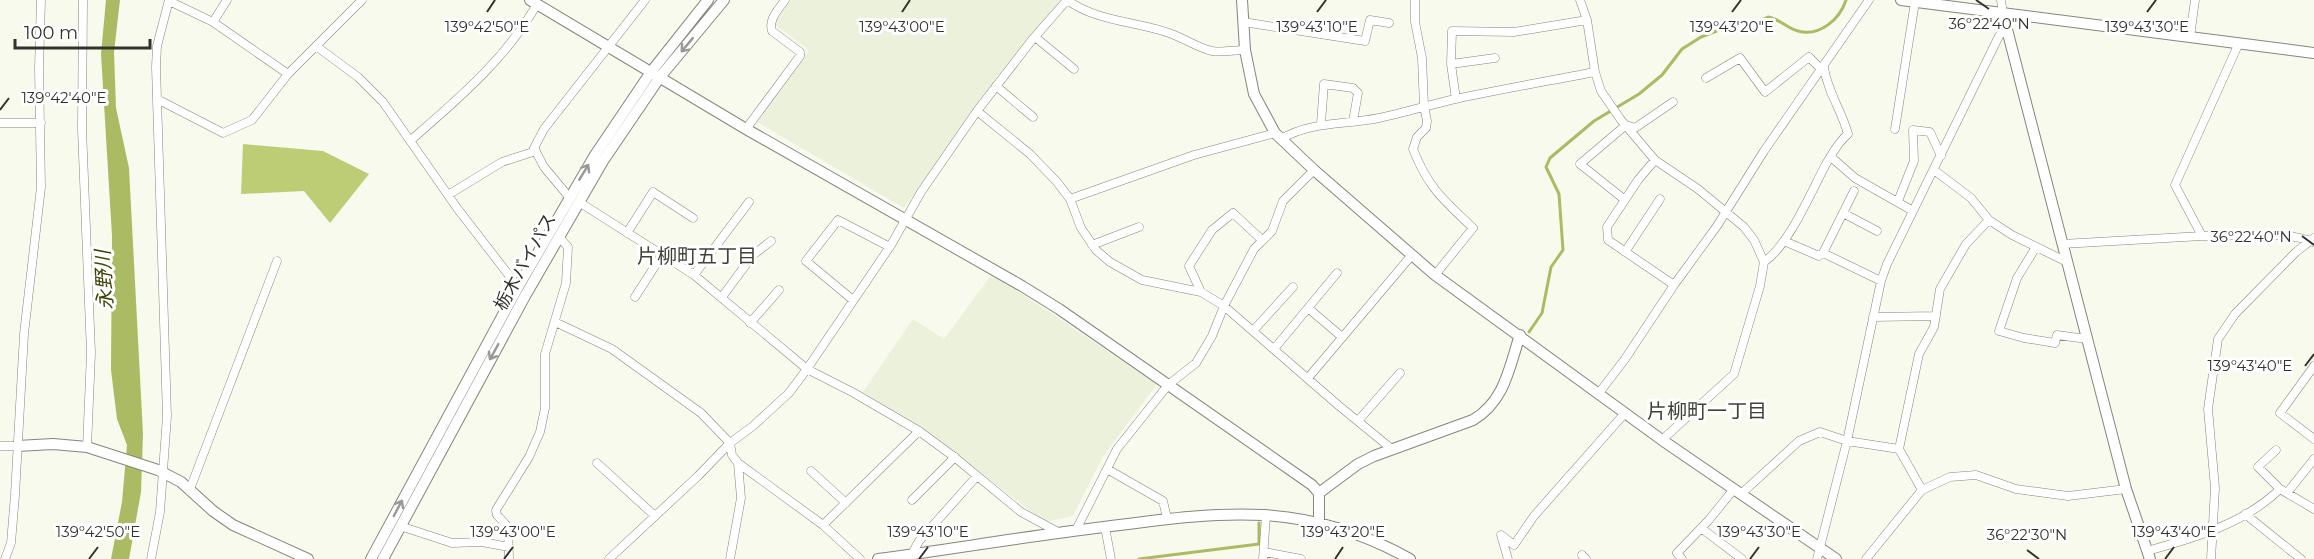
<svg xmlns="http://www.w3.org/2000/svg" width="2314" height="559" viewBox="0 0 2314 559" font-family="Montserrat,'Noto Sans JP',sans-serif">
<rect width="100%" height="100%" fill="#f7faed"/>
<path fill="#ecf1dc" d="M791,0H1060L997,77L904,208L757,122L809,50L774,24Z
M992,274L1157,384L1102,458L1073,516L1045,522L956,454L863,392L913,319L944,339Z"/>
<path fill="#bdcd76" d="M243,144L323,151L369,174L330,223L304,191L241,194Z"/>
<path fill="#abbb64" d="M106,0H120L114,52L116,108L129,168L143,434L141,492L129,559H111L122,502L127,445L117,419L111,370L112,236L101,54Z"/>
<g fill="none" stroke-linecap="round" stroke-linejoin="round">
<path stroke="#abbb64" stroke-width="3" d="M1529,332L1542,313L1551,267L1563,250L1559,194L1546,167L1550,158L1594,121L1639,94L1662,75L1682,49L1701,37L1719,30L1739,32L1768,17C1780,19 1788,29 1798,31C1820,37 1840,19 1846,0
M1139,559L1259,544V523"/>
<g stroke="#84877b" stroke-width="9">
<path id="street" d="M83,0L82,129L91,353L87,447
M1067,0C1098,22 1135,21 1169,33C1184,38 1198,48 1212,51C1222,53 1234,50 1245,50
M1415,0V22L1422,58L1424,106L1427,121L1426,128L1417,137L1413,149C1428,188 1444,200 1473,228L1435,275
M2001,0L2003,14
M169,1L213,22L288,74
M213,22L227,0
M1243,22L1365,41L1370,20L1389,23
M1035,37L1074,69
M2190,37L2195,0
M316,46L358,77L383,102L457,208L518,287
M1451,64L1495,58
M1595,72L1601,91L1621,120L1655,160L1698,189L1744,227L1754,240L1764,262L1760,286L1734,374L1662,440
M1706,78L1740,58L1765,92L1809,57L1822,70
M996,86L1033,117
M157,99L223,133L252,120L288,74L362,0
M1456,99L1451,64L1452,31L1514,32L1587,20
M977,111L1030,154L1057,182L1070,199L1081,228L1096,250L1110,262L1142,280L1201,292L1224,306L1338,405L1393,450
M0,123H41
M1321,123L1324,84L1353,88L1358,93L1353,121
M746,129L800,56V52L772,31C768,19 779,9 785,0
M1895,129L1915,2
M1281,139C1311,121 1345,125 1379,118C1404,113 1429,105 1455,99C1501,89 1549,81 1595,72L1587,20L1580,0
M411,140C458,99 506,59 537,4
M1831,157L1855,178L1913,211
M1655,160L1638,180L1607,227L1608,240L1674,285
M1934,170L1971,198L1989,220L2012,235L2067,262
M1854,191L1823,253L1881,281
M448,195L502,162L536,151
M569,197L544,167L534,148L544,129L645,0
M1070,199L1194,155L1275,133
M1625,200L1580,164L1626,125L1635,128L1673,102
M1898,201L1914,161L1913,130L1930,132L1941,156
M579,202L694,275L807,369L854,393L919,431L953,456L1021,512L1058,532
M1843,213L1877,231
M627,233L653,192L693,218
M2202,236C2235,236 2283,230 2313,242
M1784,241L1819,256L1823,253
M2062,244L2202,236L2175,185L2239,43
M1092,245L1139,227
M2036,247L2017,278L1999,331L2024,338L2055,343L2057,335L2087,339
M1625,252L1660,199
M1764,262C1789,245 1811,192 1826,164C1832,154 1838,142 1848,134C1842,111 1827,91 1824,67
M694,275L749,202
M1201,292L1189,266L1212,230L1233,213L1262,240
M635,297L662,255
M722,297L753,255L771,241
M853,300L806,261L838,220L890,247
M1308,308L1342,337
M1873,317L1936,316
M555,322L612,349L701,413L730,443L732,455L738,463L741,498L730,559
M750,323L779,290
M1253,331L1293,287
M1274,349L1337,273
M2314,366L2280,413L2314,439
M1308,378L1411,256
M1599,393L1625,359L1674,285L1717,226L1764,151L1869,0
M1358,421L1400,373
M0,446H17
M2276,450L2258,467L2280,489L2314,509
M597,463L655,516
M738,463L823,525L860,559
M1107,469L1163,501L1167,518
M811,471L846,503
M190,489L277,261
M1922,490L1899,449L1919,354L1934,327L1940,289L1966,244L1989,220
M2287,493L2314,459
M1741,494L1799,441L1820,432L1847,441L1899,449
M912,500L955,457
M2245,514L2301,559
M823,525L919,431
M400,526L452,543L482,542L509,547
M1105,527L1111,559
M1701,528L1742,559
M1076,530L1117,449L1168,385L1196,363L1212,336L1224,306L1254,249L1272,231L1283,201L1314,170
M2147,551C2194,538 2244,524 2280,489
M1265,552L1301,559
M912,554L919,541L977,476
M1582,555L1586,559
M5,559L11,543L15,495L24,334L41,187L39,68L41,0
M151,559L160,512L167,416L156,67L157,46L169,0
M509,559L508,527L497,515L496,510L529,457L540,432L545,408V354L566,283L568,247L559,237
M609,559L698,476L730,443L753,426L789,393L807,369L891,245L921,192L977,111L1032,40L1067,0
M1263,559L1266,515
M1508,559L1501,535L1514,545L1534,516L1625,413
M1682,559L1677,553L1708,521L1734,489
M1817,559L1847,441L1881,281L1887,264L1999,36L2007,27
M1866,559L1922,490L1950,477L1976,475L2016,489L2068,496L2126,489
M2211,559L2215,488L2208,409L2218,339L2235,314L2296,252L2314,238"/>
</g>
<g stroke="#84877b" stroke-width="12">
<path id="secondary" d="M530,0L746,129L1022,286L1059,309L1312,485L1319,493V522
M1242,0L1245,50L1254,94L1275,133L1314,170L1435,275L1662,440L1836,559
M1901,0L2314,53
M2003,14L2126,489L2150,559
M17,446L53,444L87,447L158,470L181,482L213,511L233,525L308,559
M1319,493L1358,464L1374,456L1473,420C1505,401 1509,368 1520,335
M371,559L518,287L595,155L651,72L708,0
M383,559L525,296L603,161L660,77L724,0
M878,559C953,549 1028,536 1104,527C1219,512 1303,499 1410,559"/>
</g>
<use href="#street" stroke="#fff" stroke-width="8"/>
<use href="#secondary" stroke="#fff" stroke-width="10"/>
</g>
<defs><path id="oneway-shaft" d="M-6 0H5M1.5-3L5.5 0L1.5 3" fill="none" stroke-width="1.6" stroke-linecap="round" stroke-linejoin="round" transform="scale(1.5)"/></defs>
<g stroke="#989996">
<use href="#oneway-shaft" transform="translate(687 45) rotate(130)"/>
<use href="#oneway-shaft" transform="translate(584 172) rotate(-59)"/>
<use href="#oneway-shaft" transform="translate(494 352) rotate(119)"/>
<use href="#oneway-shaft" transform="translate(398 508) rotate(-62)"/>
</g>
<path fill="none" stroke="#32332e" stroke-width="2" d="M1976,0L1989,9M487,12L495,0M902,12L910,0M1317,12L1326,0M1732,12L1741,0M2147,12L2156,0M0,110L9,98M2302,236L2314,245M2305,366L2314,354M2027,550L2039,559M89,559L98,547M504,559L513,547M919,559L928,547M1335,559L1343,547M1750,559L1759,547M2165,559L2174,547"/>
<g text-anchor="middle" dominant-baseline="central" stroke-width="6" stroke-linejoin="round" paint-order="stroke">
<g font-size="18" fill="#32332e" stroke="#fff">
<text transform="translate(525 262) rotate(-61)">栃木バイパス</text>
</g>
<g font-size="20" fill="#404238" stroke="#fff">
<text x="697" y="256">片柳町五丁目</text>
<text x="1707" y="411">片柳町一丁目</text>
</g>
<g font-size="20" font-style="italic" fill="#3e4702" stroke="#fff">
<text transform="translate(104 280) rotate(-93)">永野川</text>
</g>
</g>
<g font-size="15" text-anchor="middle" fill="#32332e" stroke="#fff" stroke-width="6" stroke-linejoin="round" paint-order="stroke">
<text x="1989" y="29">36°22'40"N</text>
<text x="487" y="32">139°42'50"E</text>
<text x="902" y="32">139°43'00"E</text>
<text x="1317" y="32">139°43'10"E</text>
<text x="1732" y="32">139°43'20"E</text>
<text x="2147" y="32">139°43'30"E</text>
<text x="64" y="103">139°42'40"E</text>
<text x="2251" y="242">36°22'40"N</text>
<text x="2250" y="371">139°43'40"E</text>
<text x="98" y="537">139°42'50"E</text>
<text x="513" y="537">139°43'00"E</text>
<text x="928" y="537">139°43'10"E</text>
<text x="1343" y="537">139°43'20"E</text>
<text x="1759" y="537">139°43'30"E</text>
<text x="2174" y="537">139°43'40"E</text>
<text x="2027" y="540">36°22'30"N</text>
</g>
<path d="M15 39v9h135v-9" fill="none" stroke="#32332e" stroke-width="3"/>
<text x="24" y="39" font-size="18" fill="#32332e" stroke="#ffffff" stroke-width="4.5" paint-order="stroke">100 m</text>
</svg>
